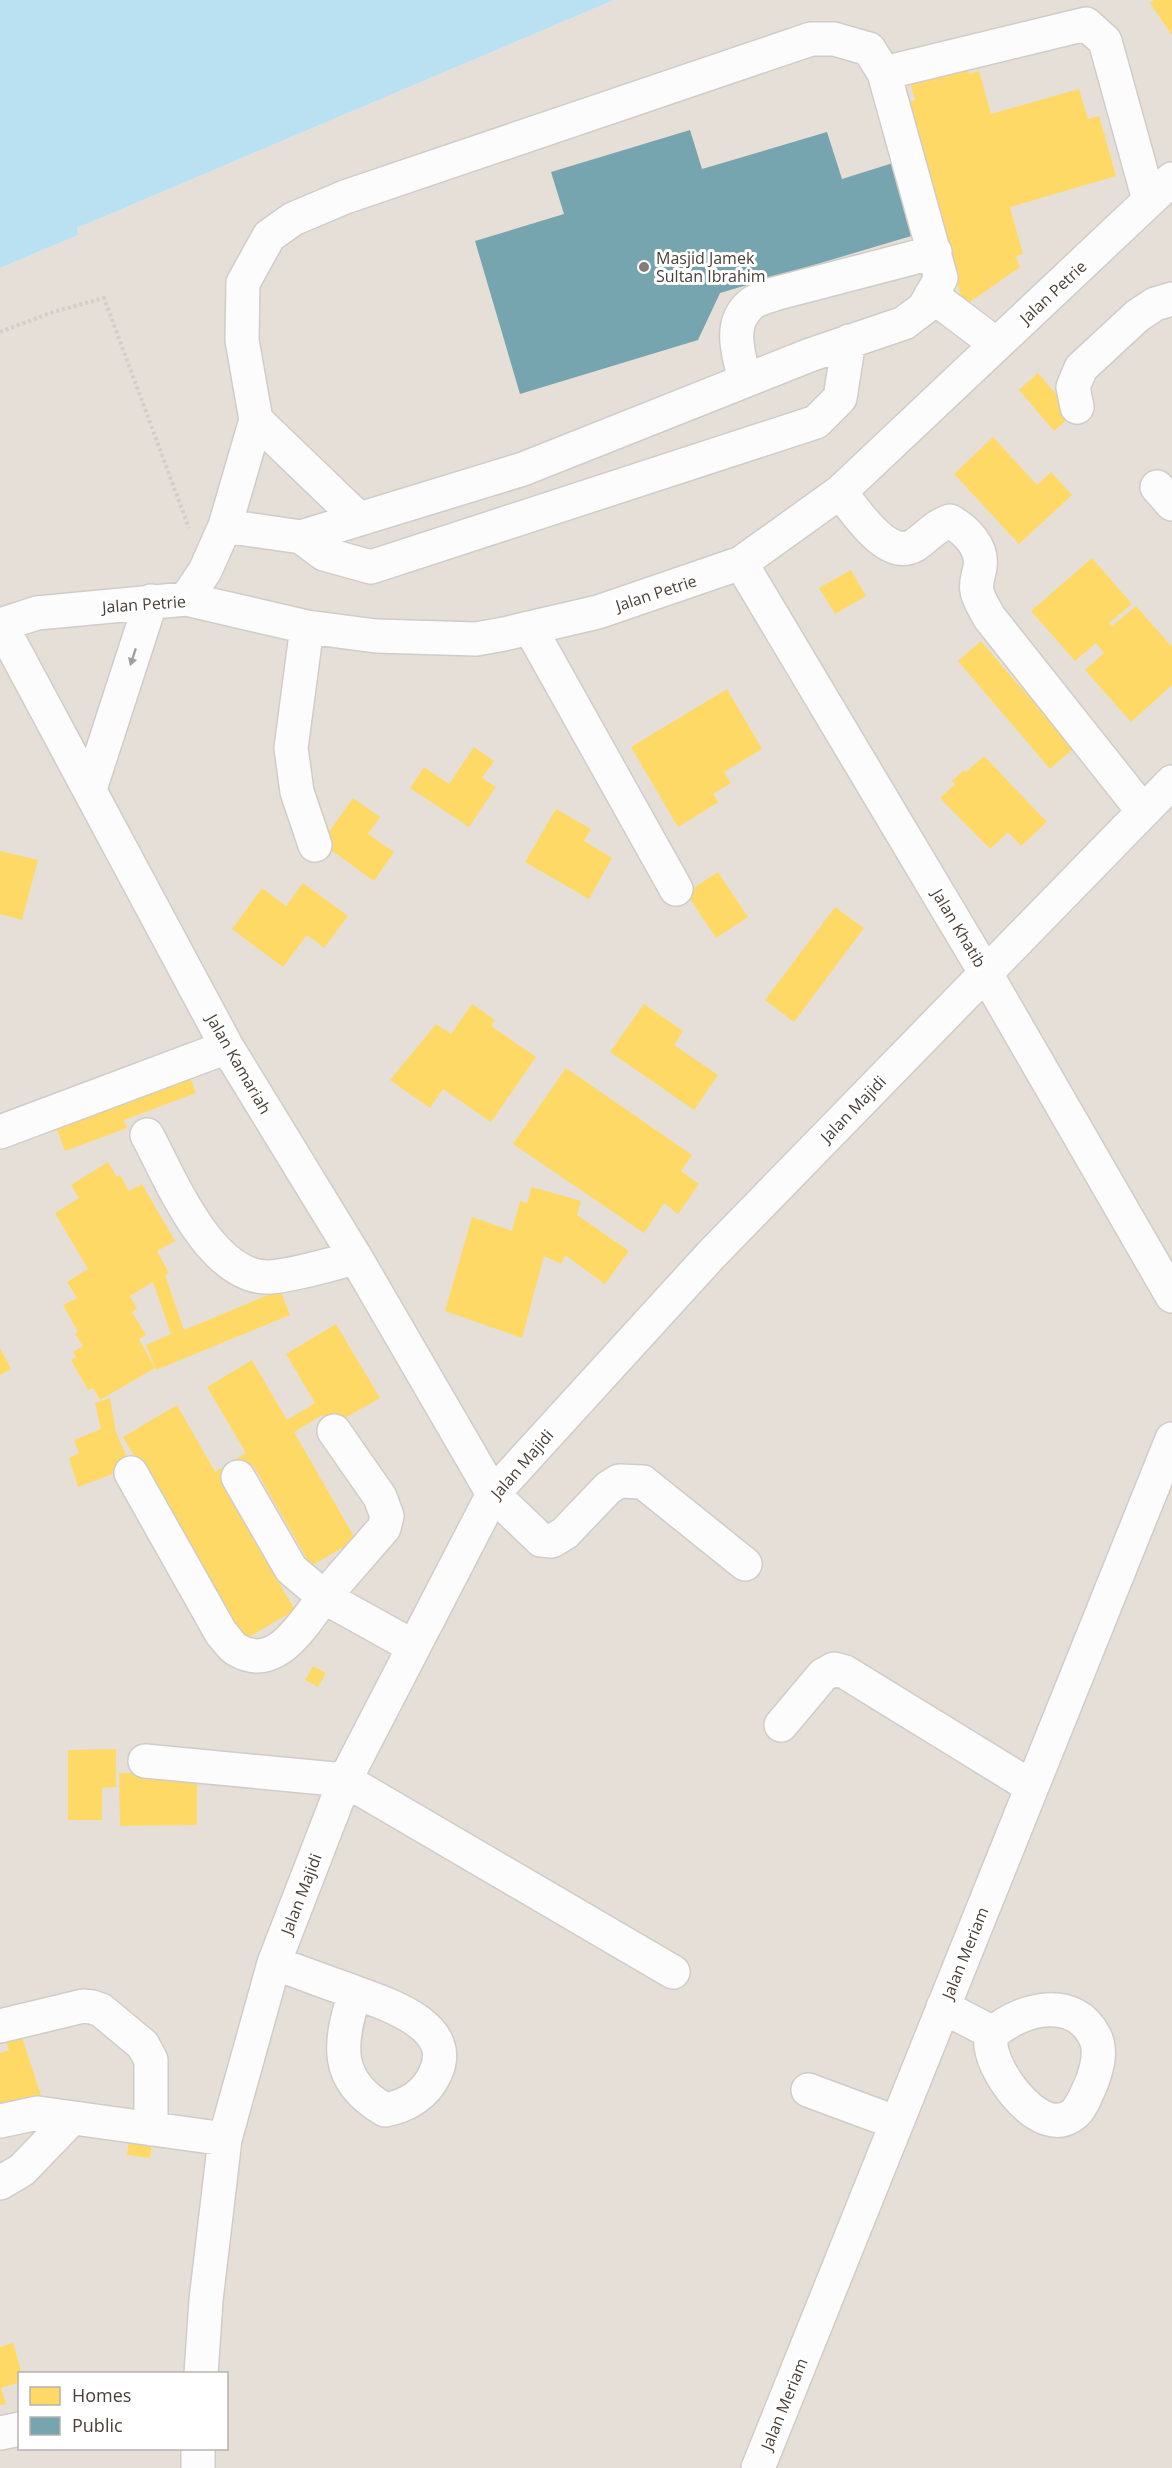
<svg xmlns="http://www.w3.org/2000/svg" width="1172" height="2468" viewBox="0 0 1172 2468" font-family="'Open Sans',sans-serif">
<rect width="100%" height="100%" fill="#f2eeea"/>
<path fill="#e6dfd7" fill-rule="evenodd" d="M614,0H1172V2468H0V268L78,235L77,228ZM20,2374H226V2448H20Z"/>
<path fill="#b9e1f2" d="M0,0H614L77,228L78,235L0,268Z"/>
<path fill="#ffd966" d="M1154,0H1172V35L1150,3Z
M965,59L969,74L979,71L991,114L1079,89L1088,119L1099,116L1116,176L1010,207L1023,254L1016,256L1020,267L964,306L906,103L915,100L908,76Z
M1038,373L1073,414L1054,431L1019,390Z
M993,437L1037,485L1051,472L1072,495L1019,544L954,474Z
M1092,558L1132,604L1109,623L1112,626L1136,606L1172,647V685L1131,722L1085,670L1104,653L1096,643L1075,661L1031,611Z
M851,570L866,596L835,614L819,588Z
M981,641L1073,749L1050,769L958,661Z
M727,689L762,749L724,772L731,783L713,794L719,802L678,827L631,747Z
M474,747L494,761L482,778L496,787L469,827L410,788L424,767L449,784Z
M984,756L1047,822L1021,846L1008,832L990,849L940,798L955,784L952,781L964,770L966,772Z
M353,798L380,817L368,834L394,852L374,881L321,843Z
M556,809L591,829L584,841L612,858L589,899L525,862Z
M0,851L38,860L22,920L0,914Z
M718,872L748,917L716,938L686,893Z
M303,883L348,916L324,948L307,935L283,967L232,929L262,888L286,906Z
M835,907L864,928L794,1022L765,1000Z
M472,1004L495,1020L491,1026L536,1057L491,1122L443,1089L430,1108L390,1080L436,1024L451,1034Z
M644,1004L683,1031L674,1045L718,1075L694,1110L610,1052Z
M186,1066L196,1093L124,1120L127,1128L65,1151L52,1117Z
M566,1068L692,1155L681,1171L699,1184L678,1214L664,1203L644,1233L513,1144Z
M108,1162L117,1177L120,1175L129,1191L142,1184L175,1241L157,1251L169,1273L165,1275L184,1330L280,1290L290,1315L156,1370L146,1345L171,1334L153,1282L130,1296L137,1309L132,1312L146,1335L139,1339L155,1368L100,1400L93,1388L88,1390L71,1360L76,1357L73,1352L83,1346L75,1334L78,1332L63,1305L77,1298L67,1282L88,1269L55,1213L79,1198L71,1185Z
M532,1187L581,1201L577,1215L629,1251L605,1284L565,1255L561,1264L544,1256L522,1338L445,1311L472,1217L512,1231L520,1201L527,1203Z
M336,1324L380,1398L329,1427L322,1415L294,1432L356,1540L311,1566L253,1465L221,1483L295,1610L242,1641L123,1437L177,1405L215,1472L246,1453L207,1387L252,1360L287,1420L315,1403L286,1354Z
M0,1348L11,1369L0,1375Z
M110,1398L116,1432L131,1467L78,1487L69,1458L79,1453L74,1440L101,1429L95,1403Z
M313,1666L326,1673L318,1687L305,1680Z
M116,1749V1787L102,1788V1820H68V1750Z
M119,1773H197V1825L120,1826Z
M21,2034L41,2095L3,2109L0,2136V2053L9,2050L5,2039Z
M130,2133L153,2136L150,2158L127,2155Z
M13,2343L22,2374H20V2382L1,2388L6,2404L0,2405V2347Z"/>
<path fill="#76a5af" d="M690,130L702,169L827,132L842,179L896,162L918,234L720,293L698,340L520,394L475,241L564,214L551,172Z"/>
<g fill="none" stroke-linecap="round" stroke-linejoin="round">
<g stroke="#d0ccc8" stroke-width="36">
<path id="minor" d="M884,73L1086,24L1105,41L1149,200
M931,295L996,344
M745,381C739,355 727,324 751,304C757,299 767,297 774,294L935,252
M1077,407L1073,387L1081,368L1137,316L1155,304L1172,299
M256,420L359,519
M1157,487L1172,504
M840,492C855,510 887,562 915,545C927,537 935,526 950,521C966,530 983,547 980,567C979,575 975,582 977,591C978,599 985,609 989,617L1143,811
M301,537L324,554L371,567L816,422L840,398L849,341
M741,563L985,972L1172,1296
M186,599L205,571L225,526L256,420L242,340L243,283L269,236L293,219L345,197L811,39H834L869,49L884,73L941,278L924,308L904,323L810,355L523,469L301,537L225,526
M0,625L37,613L186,599L307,627L376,636L476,639L504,634L598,612L741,563L840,492L1172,179
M1,625L227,1047L356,1258L493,1494L541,1540L552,1541L565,1533L608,1488L619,1481L643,1482L745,1564
M307,627L291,748L297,792L315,845
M530,628L676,889
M90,789L151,601
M0,1132L227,1047
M147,1135C170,1178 211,1281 271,1277C296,1275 330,1264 356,1258
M334,1431L380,1497L387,1516L384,1528L324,1597L414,1647
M131,1473L221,1633C226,1638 231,1647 237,1650C277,1673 303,1623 324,1597L291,1569L238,1477
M781,1725L823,1675L834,1669L845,1672L1032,1787
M145,1761L345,1780L673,1972
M274,1963C297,1971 320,1980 343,1988C377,2001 460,2023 435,2074C426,2094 407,2106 385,2110C333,2080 339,2043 355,1993
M943,2007L993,2033C992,2037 990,2042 991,2046C994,2075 1042,2141 1074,2114C1083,2106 1087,2092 1092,2082C1097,2068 1102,2051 1095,2037C1075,1995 1022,2008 993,2033
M0,2026L83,2006L92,2007L101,2010L143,2045L151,2060V2129
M808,2090L897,2123
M0,2121L38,2113L225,2139
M0,2183L22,2170L72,2118
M201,2374L206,2300L225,2139L274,1963L345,1780L493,1494L711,1255L1172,782
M0,2433L20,2429
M198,2448V2468
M758,2468L1172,1439"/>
</g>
<path stroke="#d2cecb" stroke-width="4" stroke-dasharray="3 3" stroke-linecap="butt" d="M0,332L53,312L104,298L189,528"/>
<use href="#minor" stroke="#fdfcfc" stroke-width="33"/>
</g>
<defs><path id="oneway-solid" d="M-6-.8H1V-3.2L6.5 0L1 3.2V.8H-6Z" transform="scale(1.5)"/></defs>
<use fill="#a29e99" href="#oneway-solid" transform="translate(133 657) rotate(108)"/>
<circle fill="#847c75" stroke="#fff" stroke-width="2" cx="644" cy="267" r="6"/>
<g text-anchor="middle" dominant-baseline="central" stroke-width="6" stroke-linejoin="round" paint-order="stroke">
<g font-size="16" fill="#483f36" stroke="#fff" text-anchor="start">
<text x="656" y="258">Masjid Jamek<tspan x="656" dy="18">Sultan Ibrahim</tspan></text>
</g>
<g font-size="16" fill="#483f36" stroke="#fff">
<text transform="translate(1053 292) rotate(-43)">Jalan Petrie</text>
<text transform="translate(656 593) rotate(-18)">Jalan Petrie</text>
<text transform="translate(144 604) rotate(-4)">Jalan Petrie</text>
<text transform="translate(959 928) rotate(59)">Jalan Khatib</text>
<text transform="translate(239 1064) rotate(60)">Jalan Kamariah</text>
<text transform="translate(853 1109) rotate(-46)">Jalan Majidi</text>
<text transform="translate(522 1464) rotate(-49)">Jalan Majidi</text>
<text transform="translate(301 1894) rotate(-69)">Jalan Majidi</text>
<text transform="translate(965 1953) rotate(-68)">Jalan Meriam</text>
<text transform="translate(784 2404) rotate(-68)">Jalan Meriam</text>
</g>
</g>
<rect x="18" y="2372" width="210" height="78" fill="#ffffff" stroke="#b6b2af" stroke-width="1.5"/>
<rect x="30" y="2387" width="30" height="18" fill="#ffd966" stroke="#b6b2af" stroke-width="1.5"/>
<text x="72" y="2402" font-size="18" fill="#483f36">Homes</text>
<rect x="30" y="2417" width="30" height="18" fill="#76a5af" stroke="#b6b2af" stroke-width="1.5"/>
<text x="72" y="2432" font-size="18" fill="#483f36">Public</text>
</svg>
